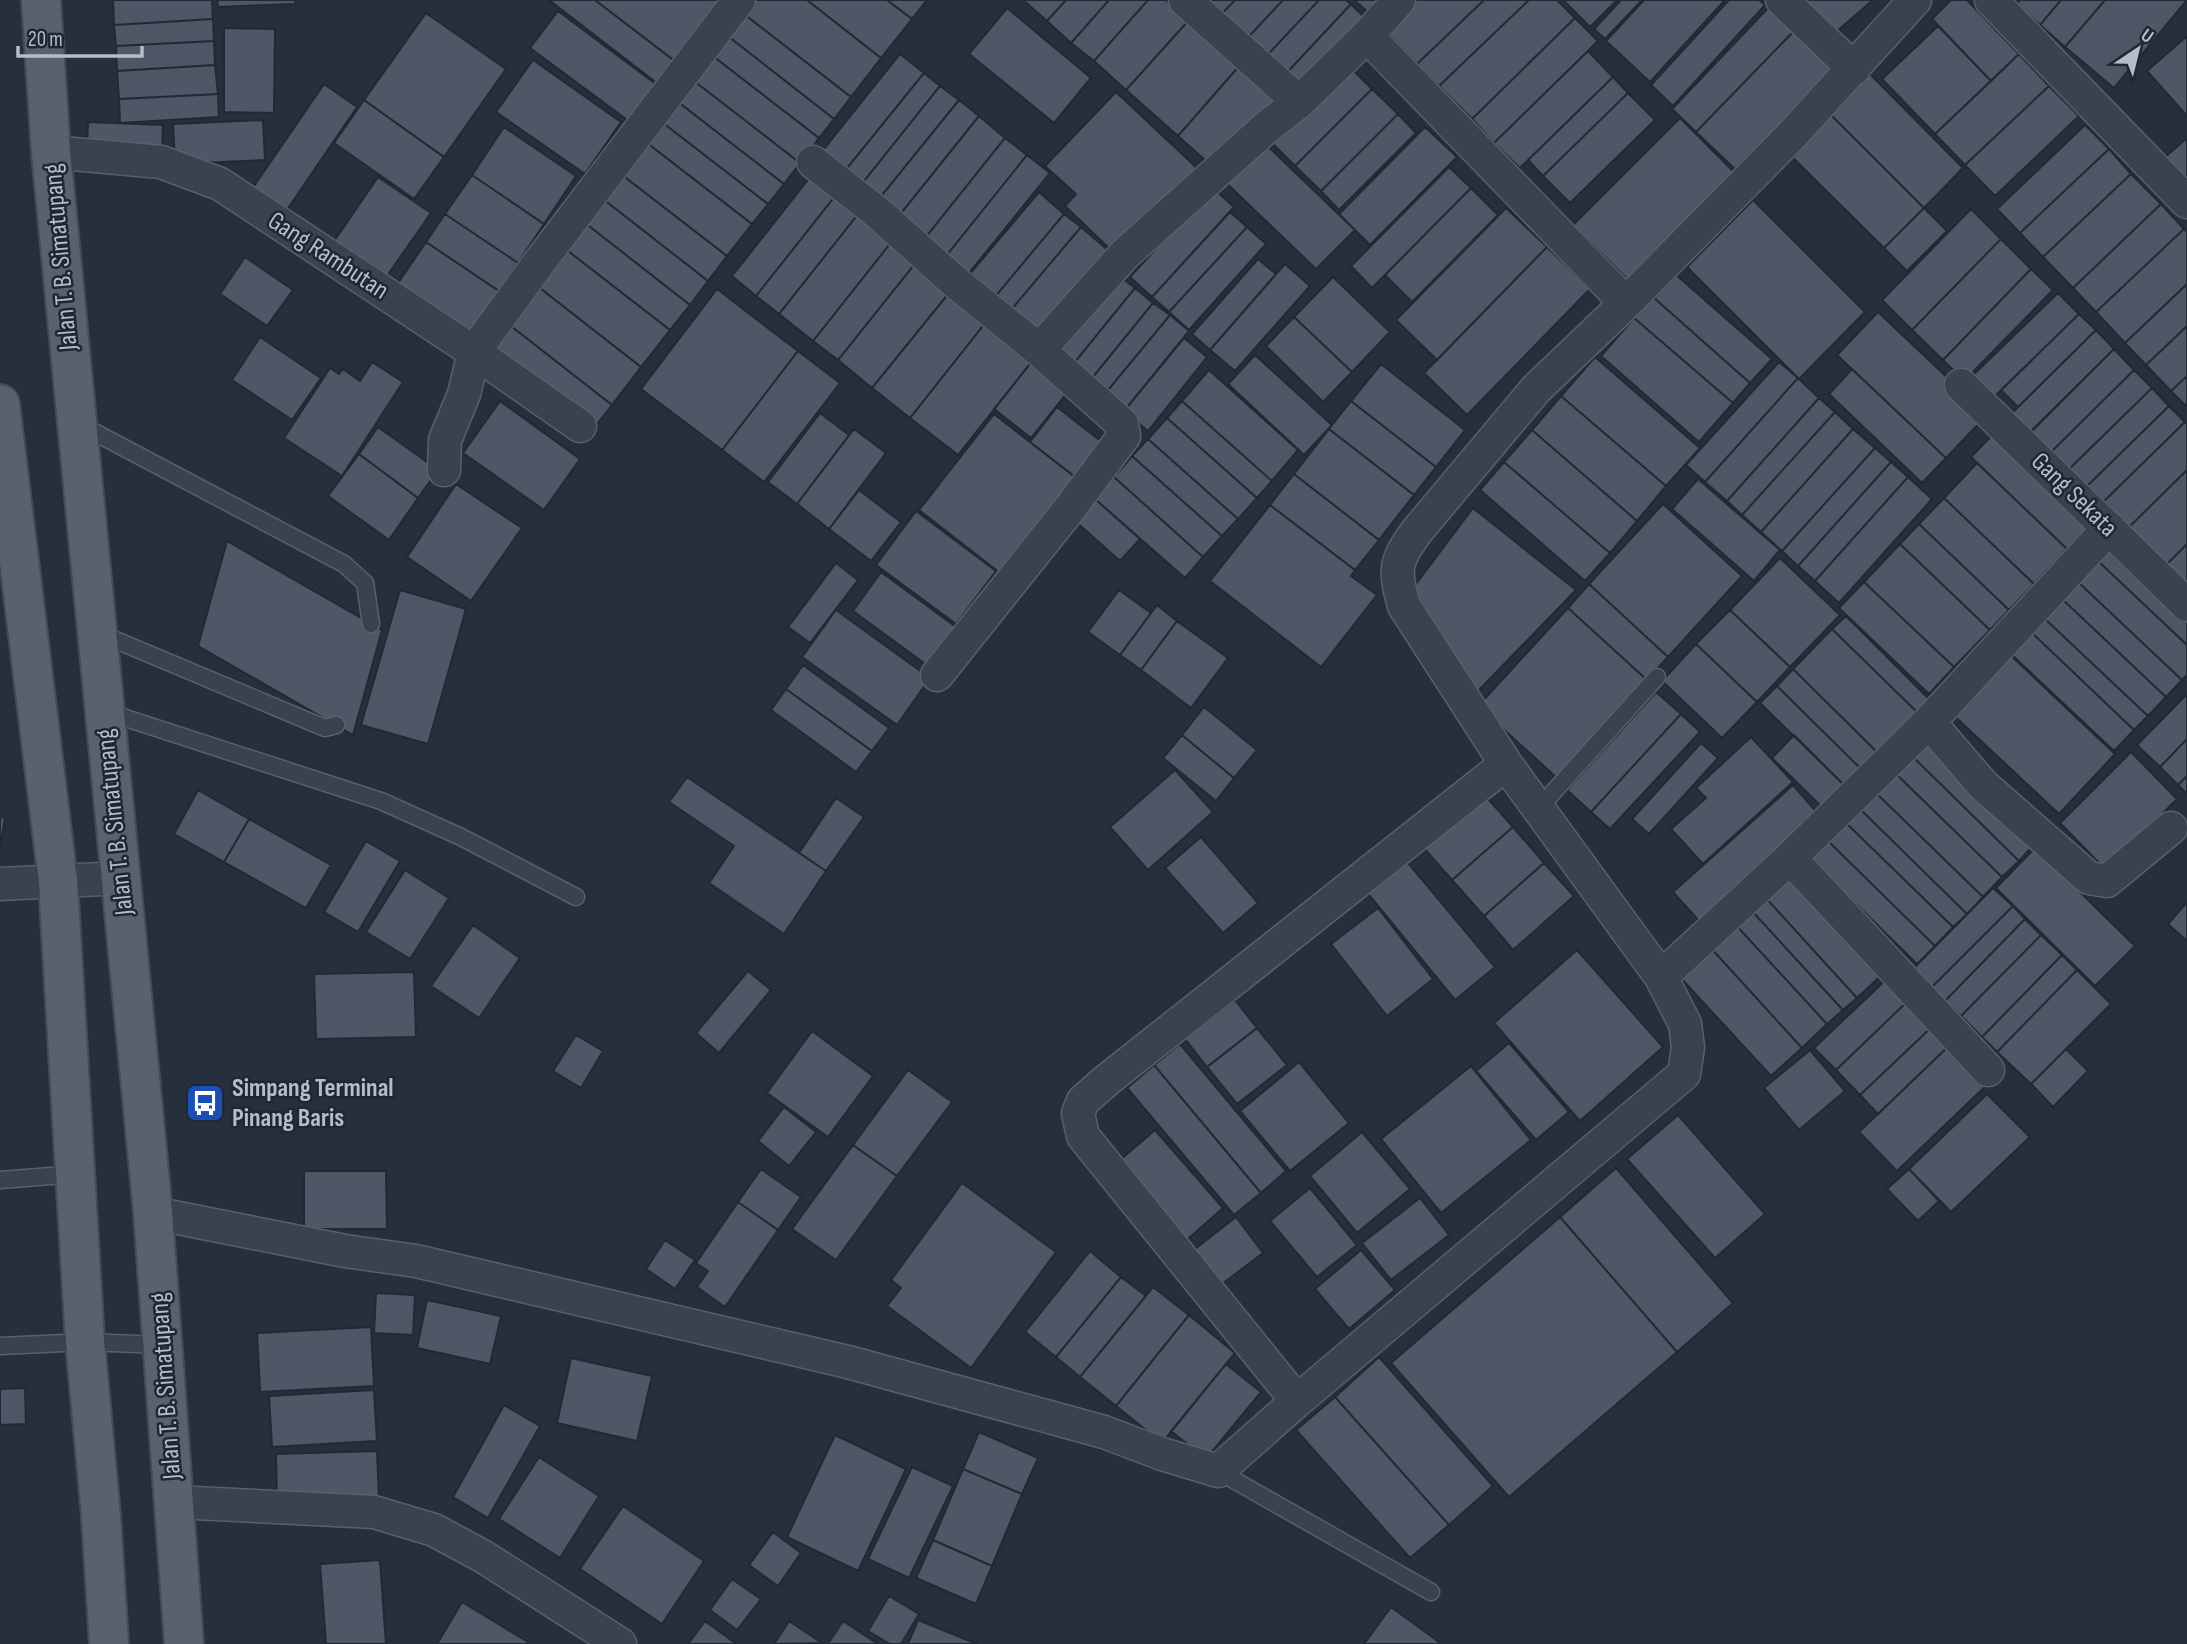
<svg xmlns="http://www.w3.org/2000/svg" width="2187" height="1644" viewBox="0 0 2187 1644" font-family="'Sofia Sans Condensed',sans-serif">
<rect width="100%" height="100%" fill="#26303d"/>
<path fill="#4d5765" stroke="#212934" stroke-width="2" d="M113,0H212L213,19L114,25Z
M217,0H295V4L218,7Z
M549,0H595L676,62L658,84Z
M595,0H723L676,62Z
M749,0H807L881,58L851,97L740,11Z
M807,0H887L912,19L881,58Z
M887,0H927L912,19Z
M1023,0H1066L1047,21Z
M1066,0H1109L1071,43L1047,21Z
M1109,0H1148L1094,61L1071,43Z
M1148,0H1166L1189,20L1126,90L1094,61Z
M1193,0H1235L1215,21Z
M1235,0H1283L1241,45L1215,21Z
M1283,0H1319L1260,63L1241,45Z
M1319,0H1346L1351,4L1280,80L1260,63Z
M1354,0H1378L1368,12Z
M1409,0H1484L1417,64L1382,27Z
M1484,0H1529L1439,86L1417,64Z
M1529,0H1557L1575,18L1472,119L1439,86Z
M1563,0H1617L1590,27Z
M1621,0H1642L1605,39L1594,29Z
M1644,0H1725L1650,82L1606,41Z
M1729,0H1759L1765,5L1673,106L1651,85Z
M1793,0H1873L1828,39Z
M1951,0H1967L2019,54L1991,81L1932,19Z
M2020,0H2061L2040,25L2016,5Z
M2061,0H2105L2065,47L2040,25Z
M2105,0H2187L2114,88L2065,47Z
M1351,4L1366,19L1295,95L1280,80Z
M1769,7L1794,31L1696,132L1672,109Z
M1007,8L1091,78L1054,123L969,54Z
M558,11L657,85L630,122L530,48Z
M740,11L851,97L834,119L724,33Z
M426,13L506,69L444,157L364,100Z
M1575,18L1598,41L1494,143L1472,119Z
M213,19L214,41L116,46L114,25Z
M1189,20L1240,65L1178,136L1126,90Z
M1938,26L1991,81L1935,134L1882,79Z
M224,28L275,29L274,113L224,112Z
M1794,31L1836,71L1738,172L1696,132Z
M724,33L834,119L819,138L709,53Z
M2187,36V116L2147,71Z
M214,41L215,65L117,71L116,46Z
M1588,51L1613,77L1520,168L1494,143Z
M709,53L819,138L800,163L689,77Z
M900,54L924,73L839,178L816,159Z
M2019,54L2049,86L1965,165L1935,134Z
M533,60L621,122L585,174L496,112Z
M215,65L218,94L119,99L117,71Z
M1240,65L1277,99L1215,169L1178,136Z
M1349,66L1372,89L1295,166L1272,143Z
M924,73L940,86L856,191L839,178Z
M1869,73L1963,168L1924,208L1829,113Z
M689,77L800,163L784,184L673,98Z
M1613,77L1628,93L1543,176L1528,160Z
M324,84L357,107L278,223L245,199Z
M940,86L959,100L874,205L856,191Z
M2049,86L2079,116L1995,196L1965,165Z
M1372,89L1398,114L1321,191L1295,166Z
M1116,92L1197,168L1115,254L1065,206L1076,194L1045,166Z
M1628,93L1655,120L1570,203L1543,176Z
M218,94L219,117L120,123L119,99Z
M673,98L784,184L768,204L658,119Z
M364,100L444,157L414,199L334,143Z
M959,100L979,116L894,222L874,205Z
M1829,113L1924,208L1884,248L1789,154Z
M1398,114L1416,133L1339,210L1321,191Z
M979,116L1005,138L921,243L894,222Z
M1680,118L1737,175L1630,282L1573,225Z
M658,119L768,204L752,224L642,139Z
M263,120L265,160L175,164L173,124Z
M88,122L163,125L162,151L87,148Z
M2085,125L2109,149L2020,233L1997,209Z
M504,127L576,176L544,224L472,175Z
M1425,127L1457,157L1370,245L1339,214Z
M1257,136L1355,230L1316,269L1219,176Z
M1005,138L1027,155L942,261L921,243Z
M2187,138V175L2175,186L2157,164Z
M642,139L752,224L727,256L617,171Z
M2109,149L2131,174L2043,257L2020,233Z
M1027,155L1050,173L965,278L942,261Z
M1449,167L1471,188L1372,288L1351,266Z
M617,171L727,256L708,281L598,195Z
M2131,174L2161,204L2073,288L2043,257Z
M472,175L544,224L518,263L445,214Z
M811,176L836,195L756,296L732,276Z
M378,177L431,213L380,286L328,250Z
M1212,187L1234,207L1152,297L1130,277Z
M1471,188L1498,215L1412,302L1385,275Z
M1039,192L1064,214L989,304L963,282Z
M598,195L708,281L690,305L580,219Z
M836,195L859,213L779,314L756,296Z
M1753,200L1865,312L1799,379L1687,267Z
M2161,204L2184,229L2096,312L2073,288Z
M1506,208L1547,247L1437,360L1396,320Z
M1924,208L1947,231L1907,271L1884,248Z
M1971,209L2001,239L1912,330L1882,300Z
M1230,212L1247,227L1169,312L1152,297Z
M859,213L893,240L813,341L779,314Z
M445,214L518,263L499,291L426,242Z
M1064,214L1081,227L1005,317L989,304Z
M580,219L690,305L670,330L559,244Z
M1081,227L1109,251L1034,341L1005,317Z
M1247,227L1266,244L1189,330L1169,312Z
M2184,229L2187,232V284L2125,343L2096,312Z
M2001,239L2031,269L1943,360L1912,330Z
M893,240L918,260L838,360L813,341Z
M426,242L499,291L471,332L398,283Z
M559,244L670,330L641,367L531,281Z
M1547,247L1590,289L1467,415L1424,373Z
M245,257L293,290L267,326L220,294Z
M1258,259L1276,274L1210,350L1192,334Z
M918,260L953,288L872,388L838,360Z
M1285,264L1310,286L1235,371L1210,350Z
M2031,269L2053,290L1964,381L1943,360Z
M1113,271L1135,288L1070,368L1048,351Z
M1674,273L1772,359L1750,383L1653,297Z
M1333,277L1390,332L1352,372L1294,317Z
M531,281L641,367L612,405L502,319Z
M2187,284V326L2146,365L2125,343Z
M953,288L990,317L910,418L872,388Z
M1135,288L1153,303L1088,383L1070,368Z
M717,289L798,351L722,450L641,389Z
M2058,293L2079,314L1988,403L1967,381Z
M1653,297L1750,383L1733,403L1634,318Z
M1153,303L1170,315L1104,395L1088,383Z
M1878,312L1987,415L1946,458L1837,355Z
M2079,314L2096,330L2018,407L2001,390Z
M1170,315L1189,331L1124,411L1104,395Z
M990,317L1037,355L958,455L910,418Z
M1294,317L1352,372L1323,402L1266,346Z
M1634,318L1733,403L1699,442L1601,356Z
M502,319L612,405L594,428L483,342Z
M2187,326V376L2171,391L2146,365Z
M2096,330L2114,349L2028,435L2009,416Z
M260,337L321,378L292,420L232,380Z
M1184,338L1207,357L1148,431L1124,411Z
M2114,349L2134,370L2045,458L2025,437Z
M798,351L840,383L764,482L722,450Z
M1037,355L1074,384L1031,438L994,409Z
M1255,355L1332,425L1304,455L1228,384Z
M1595,357L1700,448L1666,486L1561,396Z
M372,362L403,382L342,476L284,438L330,368L339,374L343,369L360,381Z
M1779,362L1798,378L1705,482L1686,465Z
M1381,364L1465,430L1436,467L1351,401Z
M1852,369L1946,458L1922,483L1829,394Z
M1209,370L1298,450L1272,481L1182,401Z
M2134,370L2152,388L2062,476L2045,458Z
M2187,376V407L2171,391Z
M1798,378L1819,398L1727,501L1705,482Z
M2152,388L2169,406L2080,493L2062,476Z
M1561,396L1666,486L1637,521L1532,430Z
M1819,398L1835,412L1742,515L1727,501Z
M500,401L580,459L544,510L463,453Z
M1182,401L1272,481L1257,498L1167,418Z
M1351,401L1436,467L1414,495L1329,429Z
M2169,406L2185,422L2096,509L2080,493Z
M1057,407L1111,449L1084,484L1030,442Z
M1835,412L1853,429L1761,532L1742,515Z
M820,413L849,435L797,504L768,482Z
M994,414L1084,484L1009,580L919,510Z
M1167,418L1257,498L1238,519L1148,439Z
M2185,422L2187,424V470L2121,535L2096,509Z
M378,427L438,470L418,498L359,454Z
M2000,427L2097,518L2067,549L1971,457Z
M854,429L886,453L829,529L797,504Z
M1329,429L1414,495L1379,540L1294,474Z
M1853,429L1875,448L1782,551L1761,532Z
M1532,430L1637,521L1610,553L1504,462Z
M1148,439L1238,519L1222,536L1132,456Z
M1875,448L1891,462L1798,566L1782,551Z
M359,454L418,498L389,540L328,496Z
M1132,456L1222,536L1203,557L1114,477Z
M1504,462L1610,553L1585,581L1480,490Z
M1891,462L1908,477L1815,581L1798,566Z
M1977,463L2067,549L2034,584L1944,498Z
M2187,470V544L2158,573L2121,535Z
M1294,474L1379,540L1355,570L1270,505Z
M1114,477L1203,557L1185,578L1095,499Z
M1908,477L1932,499L1839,603L1815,581Z
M1698,479L1780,550L1754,581L1672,509Z
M456,484L522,528L471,601L407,557Z
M859,490L901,522L871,561L829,529Z
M1944,498L2034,584L2009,610L1919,524Z
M1095,499L1140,539L1120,561L1075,521Z
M1663,504L1742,576L1668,657L1589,584Z
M1270,505L1355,570L1351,576L1377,595L1321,667L1210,581Z
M1473,508L1576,590L1478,691L1416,618L1410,592Z
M916,511L996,571L956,624L876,565Z
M1919,524L2009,610L1990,630L1900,544Z
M227,541L382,630L353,735L198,646Z
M2117,542L2187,608V645L2098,561Z
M1900,544L1990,630L1954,667L1864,582Z
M2187,544V587L2158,573Z
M1780,558L1840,615L1790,667L1730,610Z
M2098,561L2187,645V675L2182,680L2078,582Z
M836,563L858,580L810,643L788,627Z
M881,572L956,627L928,666L853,611Z
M1864,582L1954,667L1929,694L1839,608Z
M2078,582L2182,680L2166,697L2062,599Z
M1589,584L1668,657L1647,680L1568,608Z
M400,590L466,609L428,744L361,725Z
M1119,590L1151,613L1120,655L1088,632Z
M2062,599L2166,697L2148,716L2044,618Z
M1157,605L1177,621L1141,670L1120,655Z
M1568,608L1647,680L1557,778L1478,706Z
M836,610L930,678L897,725L802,657Z
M1730,610L1790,667L1757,702L1696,644Z
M1846,616L1933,703L1921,716L1832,629Z
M2044,618L2148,716L2134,730L2031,632Z
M1177,621L1228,658L1191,708L1141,670Z
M1832,629L1921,716L1881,756L1793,669Z
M2031,632L2134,730L2114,751L2011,654Z
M1696,644L1757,702L1722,738L1662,681Z
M2006,651L2115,754L2059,814L1949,711Z
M803,665L889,728L872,751L786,689Z
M1793,669L1881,756L1864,772L1777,686Z
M1777,686L1864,772L1848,789L1760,703Z
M786,689L872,751L856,772L771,710Z
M1656,692L1681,714L1591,812L1567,790Z
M2187,694V739L2160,767L2137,745Z
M1204,707L1257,750L1234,778L1182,735Z
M1681,714L1700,732L1610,829L1591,812Z
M1930,734L2038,840L2019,861L1910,754Z
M1182,735L1234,778L1216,801L1163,758Z
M1794,735L1848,789L1826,811L1772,758Z
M1751,737L1793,782L1703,864L1671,829L1706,798L1696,788Z
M2187,739V776L2178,785L2160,767Z
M1701,743L1718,758L1649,834L1632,819Z
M2131,752L2177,799L2106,870L2060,823Z
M1910,754L2019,861L2002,877L1893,771Z
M1175,770L1213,812L1148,870L1110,827Z
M1893,771L2002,877L1983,897L1874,791Z
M2187,776V794L2178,785Z
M687,777L826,871L784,934L709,883L734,846L669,802Z
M1793,785L1820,816L1700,922L1673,892Z
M198,790L249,819L224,862L174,834Z
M1874,791L1983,897L1967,914L1858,807Z
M1483,793L1513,827L1452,880L1422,846Z
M836,798L864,817L826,871L799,853Z
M1858,807L1967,914L1953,927L1844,821Z
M0,817L5,818L0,850Z
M249,819L331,865L306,908L224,862Z
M1844,821L1953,927L1935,946L1826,839Z
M1513,827L1544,863L1484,916L1452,880Z
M1201,837L1258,903L1223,933L1165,868Z
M1826,839L1935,946L1917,964L1808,857Z
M366,841L400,861L358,932L324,912Z
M2035,848L2135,946L2095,986L1996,888Z
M1404,858L1495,967L1455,1000L1365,890Z
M1544,863L1574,896L1513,950L1484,916Z
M405,870L449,898L410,959L366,932Z
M1792,871L1885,972L1857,998L1764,896Z
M1993,888L2013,906L1932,987L1913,969Z
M1764,896L1857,998L1843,1010L1750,909Z
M2187,902V941L2168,924Z
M2013,906L2025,919L1945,1001L1932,987Z
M1378,908L1433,979L1387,1016L1331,944Z
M1750,909L1843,1010L1827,1024L1734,923Z
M2025,919L2041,935L1961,1016L1945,1001Z
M1734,923L1827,1024L1802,1048L1709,946Z
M473,925L520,958L479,1018L431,986Z
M2041,935L2062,955L1982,1037L1961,1016Z
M1709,946L1802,1048L1771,1076L1678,975Z
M1577,950L1663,1047L1580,1121L1494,1023Z
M2062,955L2077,970L1997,1052L1982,1037Z
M2077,970L2111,1004L2031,1084L1997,1052Z
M748,971L771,990L719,1053L696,1033Z
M414,972L416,1037L316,1039L314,974Z
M1891,975L1912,997L1836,1070L1814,1048Z
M1912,997L1936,1023L1860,1095L1836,1070Z
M1235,1000L1257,1028L1207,1067L1185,1039Z
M1936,1023L1954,1041L1878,1114L1860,1095Z
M1257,1028L1287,1065L1237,1104L1207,1067Z
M812,1031L873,1076L828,1137L767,1093Z
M576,1035L603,1051L581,1088L553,1071Z
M1954,1041L1992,1080L1897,1171L1859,1132Z
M1509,1043L1569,1112L1536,1140L1476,1071Z
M1180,1044L1286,1171L1261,1193L1154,1065Z
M2066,1049L2088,1071L2053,1107L2031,1084Z
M1810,1050L1845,1091L1799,1130L1764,1088Z
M1299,1062L1349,1123L1290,1171L1240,1111Z
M1154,1065L1261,1193L1234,1215L1127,1088Z
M1471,1066L1531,1140L1441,1213L1381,1139Z
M908,1070L952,1102L897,1176L853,1145Z
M1987,1094L2030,1137L1951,1212L1909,1169Z
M784,1107L816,1132L789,1166L758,1141Z
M1678,1115L1765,1214L1715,1258L1627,1159Z
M1155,1130L1223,1208L1181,1245L1113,1166Z
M1362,1132L1410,1189L1357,1233L1310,1176Z
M853,1145L897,1176L836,1260L792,1229Z
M1616,1168L1733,1303L1677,1352L1560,1217Z
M761,1169L801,1197L778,1230L738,1202Z
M1909,1169L1939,1201L1918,1221L1887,1189Z
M304,1171H386L387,1229H304Z
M962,1183L1056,1252L971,1368L887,1306L901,1288L891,1280Z
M1310,1188L1357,1245L1317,1277L1270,1221Z
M1420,1198L1449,1235L1391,1280L1362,1243Z
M738,1202L778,1230L725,1307L697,1287L708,1271L696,1263Z
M1236,1217L1263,1253L1213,1291L1186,1256Z
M1560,1217L1677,1352L1509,1497L1391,1363Z
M665,1240L695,1260L675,1289L646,1269Z
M1361,1250L1395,1290L1349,1329L1315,1289Z
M1090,1251L1121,1277L1056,1357L1025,1332Z
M1121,1277L1146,1296L1080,1377L1056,1357Z
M1153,1287L1189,1315L1116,1406L1080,1377Z
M376,1293L415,1295L413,1335L374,1333Z
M427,1300L501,1316L490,1364L417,1348Z
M1189,1315L1235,1353L1162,1443L1116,1406Z
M371,1327L374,1386L260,1392L257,1333Z
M1379,1357L1493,1486L1449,1525L1335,1397Z
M571,1358L652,1376L637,1441L557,1423Z
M1226,1364L1261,1392L1206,1459L1171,1431Z
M25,1388L26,1424L0,1425V1389Z
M374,1390L377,1441L272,1447L269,1396Z
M1335,1397L1449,1525L1410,1558L1296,1430Z
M504,1405L540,1426L488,1518L453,1497Z
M979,1432L1038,1458L1022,1494L963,1469Z
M835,1435L906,1469L858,1571L787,1537Z
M377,1451L379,1499L277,1501L276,1454Z
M539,1457L599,1496L560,1558L499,1519Z
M912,1467L953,1486L909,1578L868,1559Z
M963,1469L1022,1494L992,1566L933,1540Z
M623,1506L704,1561L662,1624L580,1569Z
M773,1532L801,1553L778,1586L749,1565Z
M933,1540L992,1566L976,1604L916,1578Z
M380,1560L386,1644H326L320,1564Z
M732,1579L761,1599L737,1630L710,1610Z
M889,1596L919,1614L901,1644H890L868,1631Z
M462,1602L528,1642L527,1644H437Z
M1391,1607L1439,1642L1438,1644H1364Z
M918,1620L977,1644H908Z
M705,1621L735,1643L734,1644H688Z
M789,1621L822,1643L774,1644Z
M843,1621L878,1644H828Z"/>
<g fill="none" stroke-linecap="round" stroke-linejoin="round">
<g stroke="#58606b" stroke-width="19">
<path id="lane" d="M79,424L344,564L365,583L371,624
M99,633L313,723L325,728L336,725
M104,711L381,801L461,837L576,897
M1538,809L1657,677
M0,1180L76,1174
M0,1346L85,1342L162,1345
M1218,1471L1431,1592"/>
</g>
<g stroke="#58606b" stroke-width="35">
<path id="street" d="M1185,0L1299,102
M1782,0L1854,69
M1991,0L2187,202
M1367,36L1626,303
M51,152L161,162L220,184L474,352L580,426
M813,162L878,213L954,281L1039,350L1122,424L1124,436L1067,512L937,675
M1039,350L1125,254L1268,126L1299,102L1367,36L1399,0
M1961,385L2187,605
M444,470L445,440L464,394L474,352L538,264L739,0
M1929,722L1983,785L2089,878L2107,881L2171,828
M1790,858L1988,1070
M0,884L121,878
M1661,977L1790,858L1929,722L2109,528
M153,1213L345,1251L416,1261L848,1362L1104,1432L1162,1454L1218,1471L1297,1401L1684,1074L1688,1047L1685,1024L1661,977L1506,764L1404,606C1394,570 1394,562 1417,531L1536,389L1626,303L1790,137L1915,0
M1297,1401L1083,1136L1078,1113L1083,1101L1107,1080L1506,764
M175,1502L374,1512L434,1530L484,1557L620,1644"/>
</g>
<g stroke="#434b56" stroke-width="42">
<path id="primary" d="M41,0L51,152L153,1213L184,1644
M0,404L58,881L85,1342L101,1516L109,1644"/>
</g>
<use href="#lane" stroke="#3a424d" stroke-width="16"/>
<use href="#street" stroke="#3a424d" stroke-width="32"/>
<use href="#primary" stroke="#58616d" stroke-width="38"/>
</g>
<defs>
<g id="bus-square" transform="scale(2.0125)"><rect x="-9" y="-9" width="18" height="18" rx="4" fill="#1a4fb4" stroke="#1f2732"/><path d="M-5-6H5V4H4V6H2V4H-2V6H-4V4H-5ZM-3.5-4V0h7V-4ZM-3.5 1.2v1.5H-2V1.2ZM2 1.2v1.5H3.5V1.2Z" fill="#fff"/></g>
</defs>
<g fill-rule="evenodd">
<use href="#bus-square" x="205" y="1103"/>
</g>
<g text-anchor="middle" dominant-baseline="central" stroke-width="5" stroke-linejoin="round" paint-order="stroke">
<g font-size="26" fill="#b6bdc8" stroke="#1f2732">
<text transform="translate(328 256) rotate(33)">Gang Rambutan</text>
<text transform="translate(61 257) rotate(-95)">Jalan T. B. Simatupang</text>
<text transform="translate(2074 495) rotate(44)">Gang Sekata</text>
<text transform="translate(115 822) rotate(-96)">Jalan T. B. Simatupang</text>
<text transform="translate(166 1386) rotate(-94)">Jalan T. B. Simatupang</text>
</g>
<g font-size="26" font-weight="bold" fill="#b6bdc8" stroke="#1f2732" text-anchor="start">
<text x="232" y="1088">Simpang Terminal<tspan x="232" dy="30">Pinang Baris</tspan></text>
</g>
</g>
<g transform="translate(2138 49) rotate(35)" stroke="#1f2732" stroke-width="5" paint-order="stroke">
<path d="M0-5L12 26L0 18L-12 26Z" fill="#b6bdc8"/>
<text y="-10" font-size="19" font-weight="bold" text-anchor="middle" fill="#b6bdc8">U</text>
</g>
<path d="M18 46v10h124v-10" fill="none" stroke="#b6bdc8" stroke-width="3.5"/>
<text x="28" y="46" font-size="21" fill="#b6bdc8" stroke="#1f2732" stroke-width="5" paint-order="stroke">20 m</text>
</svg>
